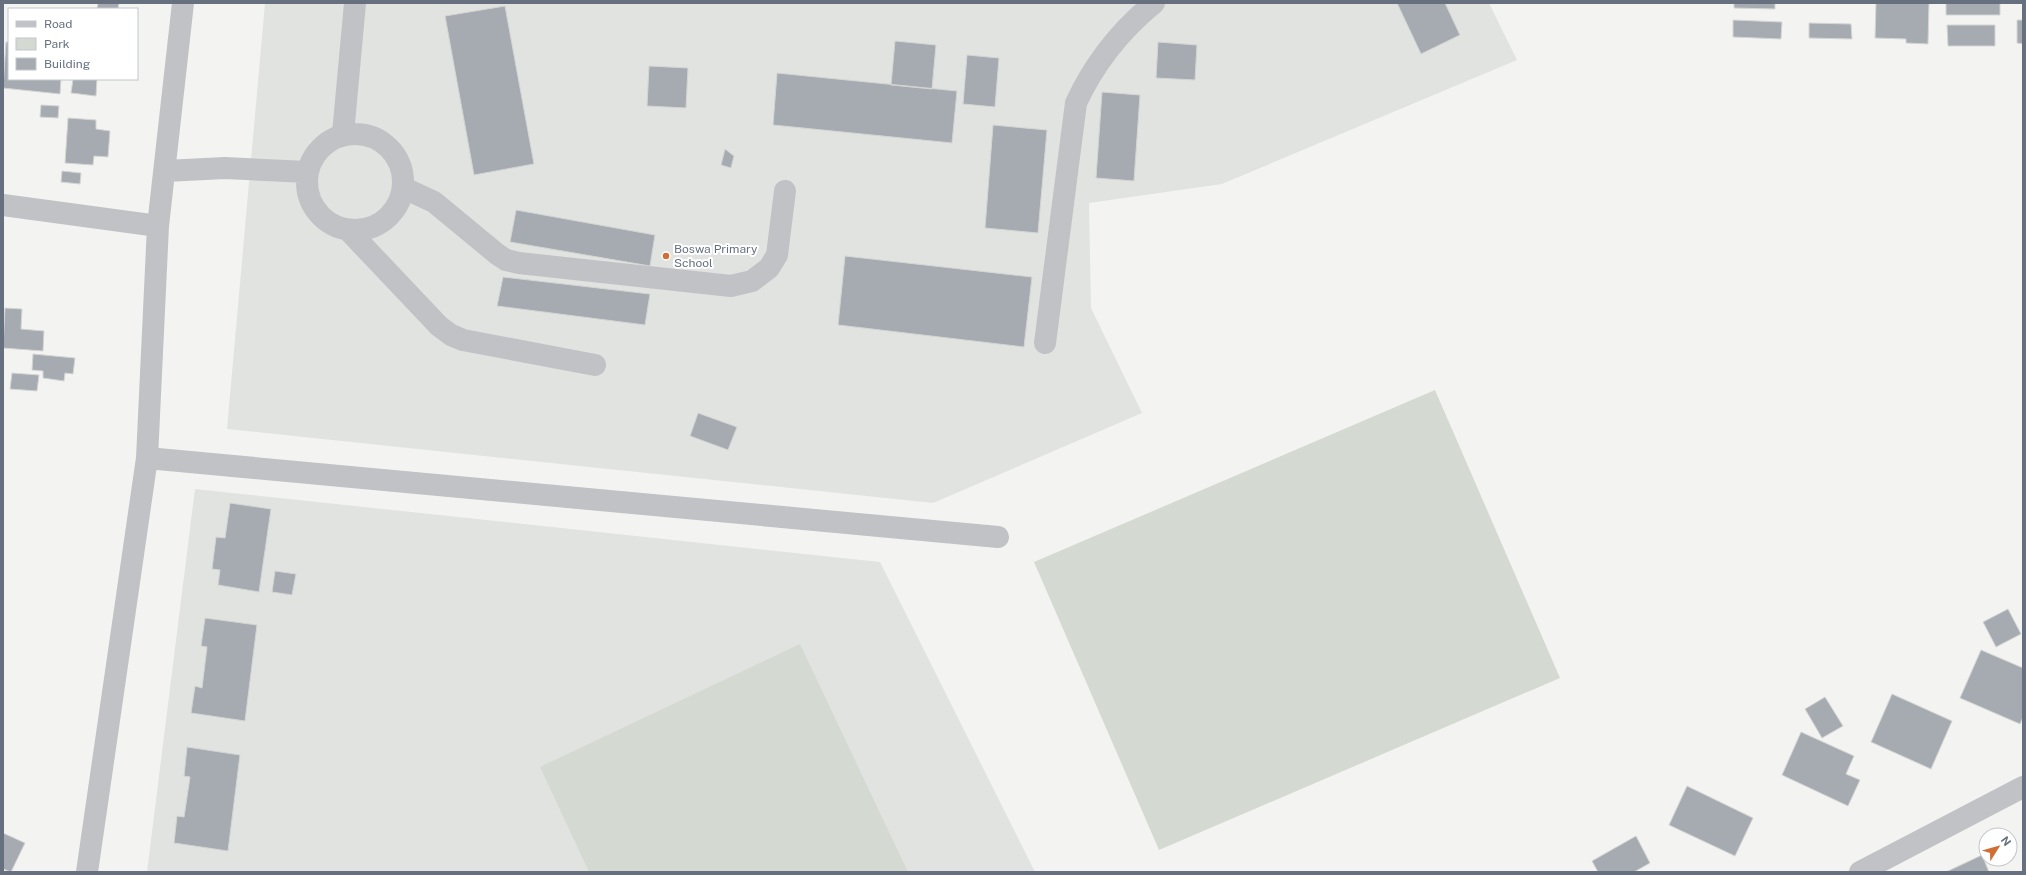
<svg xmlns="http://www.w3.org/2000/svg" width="2026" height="875" viewBox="0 0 2026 875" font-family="'Public Sans',sans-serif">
<rect width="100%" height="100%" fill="#f3f4f1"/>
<path fill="#e1e3e1" d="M265,3H1489L1517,60L1222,184L1089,203L1091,308L1142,413L933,503L227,429Z
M195,489L880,562L1035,872H147Z"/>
<path fill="#d4dad2" d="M1435,390L1560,678L1159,850L1034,562Z
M800,644L908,872H589L540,767Z"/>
<path fill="#a6abb2" stroke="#d5d5d3" d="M98,3H119L118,9H97Z
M1397,3H1445L1460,35L1421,54Z
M1734,3H1775V9L1734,8Z
M1876,3H1929L1928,44L1906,43V39L1875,38Z
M1946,3H2000V15H1946Z
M505,6L534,164L474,175L445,16Z
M1733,20L1782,22L1781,39L1733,37Z
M2017,20H2023V44L2017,43Z
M1809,23L1851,24L1852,39L1809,38Z
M1947,25H1995V46H1948Z
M895,41L936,45L932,89L891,85Z
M6,42H9V79H61L60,94L3,88Z
M1158,42L1197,45L1195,80L1156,78Z
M967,55L999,58L995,107L963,104Z
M649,66L688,68L686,108L647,106Z
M777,73L957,91L952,143L773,125Z
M73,79H97L96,96L71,93Z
M1102,92L1140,95L1134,181L1096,178Z
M41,105L59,106L58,118L40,117Z
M68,118L96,120V129L110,131L108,157L94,156L93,165L65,163Z
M993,125L1047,130L1038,233L985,228Z
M725,149L734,156L731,168L721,165Z
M62,171L81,173L80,184L61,182Z
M516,210L655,235L650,266L510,242Z
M845,256L1032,277L1024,347L838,325Z
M503,277L650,294L645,325L497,306Z
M5,308L22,309L21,329L44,331L43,351L3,348Z
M33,354L75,358L73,374L65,373L64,381L43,378V371L32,370Z
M12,373L39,375L37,391L10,389Z
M698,413L737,427L728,450L690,436Z
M230,503L271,509L259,592L218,585L220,570L212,569L216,537L225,538Z
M275,571L296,574L292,595L272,592Z
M2008,609L2021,634L1996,647L1983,622Z
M205,618L257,625L245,721L191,713L195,686L202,688L207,647L201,646Z
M1981,650L2023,668V717L2020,724L1960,698Z
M1892,694L1952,721L1931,769L1871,742Z
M1825,697L1843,726L1822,738L1805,709Z
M1801,732L1854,756L1846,774L1860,780L1848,806L1782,775Z
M187,747L240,755L228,851L174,843L177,816L184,817L190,777L184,776Z
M1687,786L1753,818L1735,856L1669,825Z
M3,833L25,843L11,872L3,869Z
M1636,836L1650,863L1634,872H1598L1592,861Z
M1982,855L1989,872H1946Z"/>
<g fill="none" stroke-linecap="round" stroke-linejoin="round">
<path stroke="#c0c2c6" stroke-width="22" d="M307 182a48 48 0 1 1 96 0a48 48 0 1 1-96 0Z
M343,134L355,3
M165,171L225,168L307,172
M404,188L434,202L497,254L506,260L519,263L731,286L752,281L769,268L777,255L785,191
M3,205L158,226
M348,230L439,326L451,335L463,340L595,365
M1045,343L1076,103C1094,64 1121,30 1154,3
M147,458L998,537
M87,872L147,458L158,226L183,3
M1860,872L2023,787"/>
</g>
<circle fill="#d16e34" stroke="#fff" stroke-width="1.5" cx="666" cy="256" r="4"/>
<g text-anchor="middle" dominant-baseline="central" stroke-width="4" stroke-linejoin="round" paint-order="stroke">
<g font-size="12" fill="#66707f" stroke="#fff" text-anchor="start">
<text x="674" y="249">Boswa Primary<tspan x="674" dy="14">School</tspan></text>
</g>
</g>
<rect width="2026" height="875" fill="none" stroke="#66707f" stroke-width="8"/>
<rect x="8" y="8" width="130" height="72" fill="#ffffff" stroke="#c2c6cc"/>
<rect x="16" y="21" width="20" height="6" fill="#c0c2c6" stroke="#c2c6cc"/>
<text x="44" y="28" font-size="12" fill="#66707f">Road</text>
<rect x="16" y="38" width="20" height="12" fill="#d4dad2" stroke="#c2c6cc"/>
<text x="44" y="48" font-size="12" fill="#66707f">Park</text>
<rect x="16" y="58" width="20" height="12" fill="#a6abb2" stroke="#c2c6cc"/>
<text x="44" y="68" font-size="12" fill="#66707f">Building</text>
<g transform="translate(1998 847) rotate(53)"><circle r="19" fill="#ffffff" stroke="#c2c6cc"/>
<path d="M0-3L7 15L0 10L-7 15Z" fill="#d16e34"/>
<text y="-6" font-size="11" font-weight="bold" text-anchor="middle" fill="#66707f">N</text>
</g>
</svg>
